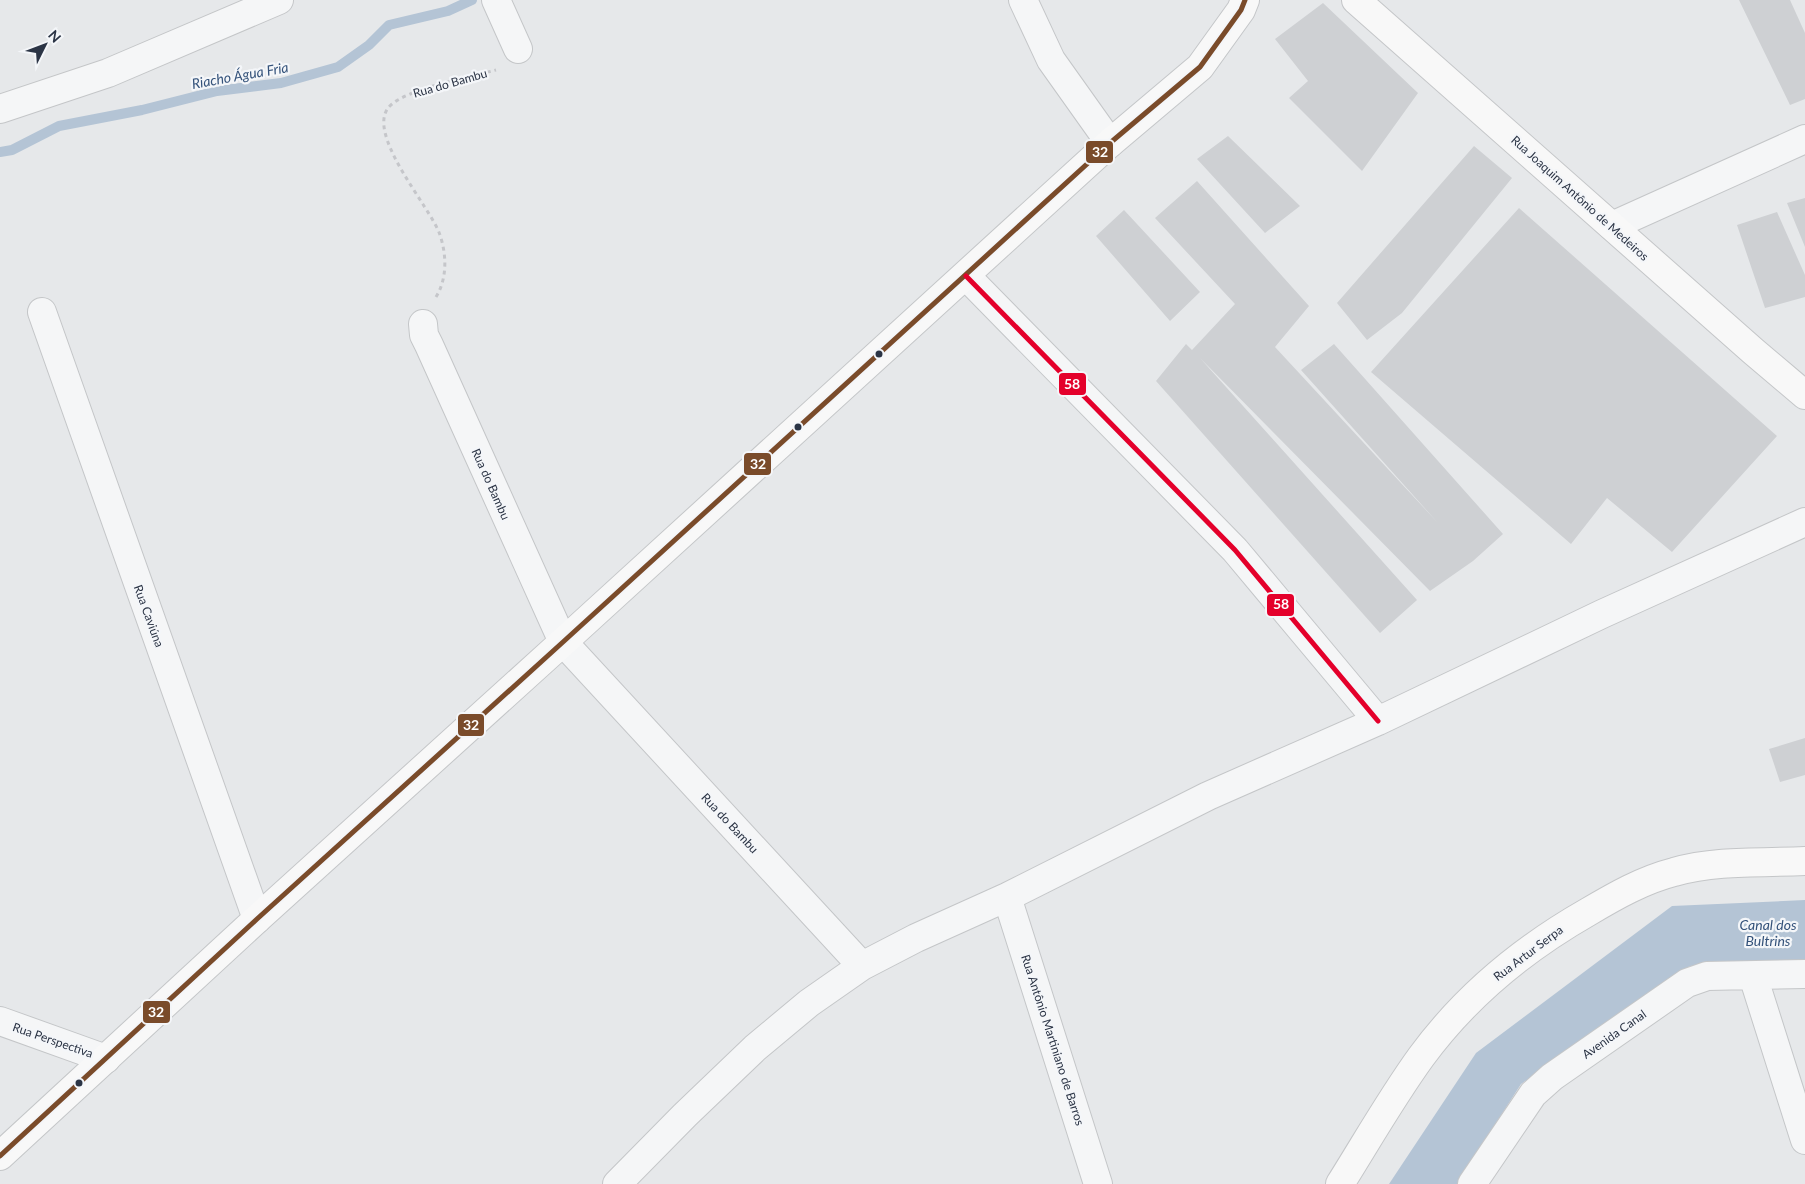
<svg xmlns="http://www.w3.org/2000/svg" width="1805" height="1184" viewBox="0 0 1805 1184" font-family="Lato,sans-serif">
<rect width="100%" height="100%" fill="#e6e8ea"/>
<path fill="#b4c4d5" d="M1805,900V962L1690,966L1521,1084L1457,1184H1389L1476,1053L1672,906Z"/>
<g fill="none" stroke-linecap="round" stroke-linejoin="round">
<path stroke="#b4c4d5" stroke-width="10" d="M0,152L12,150L59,126L142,110L217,91L281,83L338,67L369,45L389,25L448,11L472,0"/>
</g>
<path fill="#ced0d3" d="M1739,0H1790L1805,33V99L1790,105Z
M1323,3L1418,93L1362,171L1289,98L1308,81L1275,39Z
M1228,136L1300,206L1265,233L1197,159Z
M1474,146L1512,178L1402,313L1367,340L1337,303Z
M1197,181L1309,306L1275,347L1438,523L1301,370L1334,344L1503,534L1473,561L1430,591L1200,358L1417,600L1380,633L1156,381L1186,344L1192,350L1235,304L1155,218Z
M1805,198V247L1787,203Z
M1519,208L1777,436L1672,552L1607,498L1571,544L1371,372Z
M1124,210L1200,292L1170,321L1096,236Z
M1777,212L1805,275V297L1765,308L1737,225Z
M1805,738V775L1780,782L1769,749Z"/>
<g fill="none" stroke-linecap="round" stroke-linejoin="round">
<g stroke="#c4c6c8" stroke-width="30">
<path id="street" d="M496,0L518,49
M1023,0L1051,60L1110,143
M0,109L108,73L279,0
M1612,226L1805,139
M966,276L1235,550L1378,721
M42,312L257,919
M423,324L424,335L429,345L563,642L862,966
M1007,897L1098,1184
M1753,976L1805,1140
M0,1021L106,1059
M617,1184L685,1115L755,1048L809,1003L862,966L916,938L1007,897L1208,796L1378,721L1602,614L1805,522
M1472,1184L1533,1094L1552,1077L1687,983L1707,976L1805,974"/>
</g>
<g stroke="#c4c6c8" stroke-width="30">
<path id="secondary" d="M1356,0L1753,351L1805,395
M0,1156L257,919L563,642L1110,143L1200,67L1241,10L1245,0
M1340,1184C1367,1141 1392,1097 1421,1057C1465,997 1525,948 1588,912C1615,896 1643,880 1674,872C1716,860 1762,863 1805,861"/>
</g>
<path stroke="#c5c6ca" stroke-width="3" stroke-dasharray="4 4" stroke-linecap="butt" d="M436,297C447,279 447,256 440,235C431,207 360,129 392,104C412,88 469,77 496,70"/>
<use href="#street" stroke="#f5f6f7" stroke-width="28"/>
<use href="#secondary" stroke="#f8f8f8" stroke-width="28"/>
<g stroke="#f4f6f9" stroke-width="9">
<path id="bus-1" d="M0,1156L257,919L563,642L1110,143L1200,67L1241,10L1245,0"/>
</g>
<g stroke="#f4f6f9" stroke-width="9">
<path id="bus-2" d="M966,276L1235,550L1378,721"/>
</g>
<use href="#bus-1" stroke="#7a4b2a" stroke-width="5"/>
<use href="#bus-2" stroke="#e4002b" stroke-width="5"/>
</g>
<g fill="#2b3445" stroke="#f4f6f9" stroke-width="2">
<circle cx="879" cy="354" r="4.5"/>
<circle cx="798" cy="427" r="4.5"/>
<circle cx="79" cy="1083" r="4.5"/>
</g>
<g text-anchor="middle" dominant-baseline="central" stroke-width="4.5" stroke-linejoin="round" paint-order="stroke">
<g font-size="12" fill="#2b3445" stroke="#f4f6f9">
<text transform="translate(450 83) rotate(-16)">Rua do Bambu</text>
<text transform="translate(1580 198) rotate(42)">Rua Joaquim Antônio de Medeiros</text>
<text transform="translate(491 484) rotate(66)">Rua do Bambu</text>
<text transform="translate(149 616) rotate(70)">Rua Caviúna</text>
<text transform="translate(730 823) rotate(47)">Rua do Bambu</text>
<text transform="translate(1528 953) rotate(-37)">Rua Artur Serpa</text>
<text transform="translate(1614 1034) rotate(-35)">Avenida Canal</text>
<text transform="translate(53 1040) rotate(19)">Rua Perspectiva</text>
<text transform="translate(1053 1040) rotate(72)">Rua Antônio Martiniano de Barros</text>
</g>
<g font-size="14" font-style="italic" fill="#34527a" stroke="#f4f6f9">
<text transform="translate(240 75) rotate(-10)">Riacho Água Fria</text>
<text x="1768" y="924">Canal dos<tspan x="1768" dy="16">Bultrins</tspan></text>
</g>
</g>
<g stroke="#f4f6f9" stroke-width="2">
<rect x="1085" y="140" width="29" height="24" rx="5" fill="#7a4b2a"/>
<rect x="1058" y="372" width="29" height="24" rx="5" fill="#e4002b"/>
<rect x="743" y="452" width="29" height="24" rx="5" fill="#7a4b2a"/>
<rect x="1266" y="593" width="29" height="24" rx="5" fill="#e4002b"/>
<rect x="457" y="713" width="28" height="24" rx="5" fill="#7a4b2a"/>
<rect x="142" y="1000" width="29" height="24" rx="5" fill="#7a4b2a"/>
</g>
<g font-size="14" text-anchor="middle" font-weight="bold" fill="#fff">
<text x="1100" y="157">32</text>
<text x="1072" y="389">58</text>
<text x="758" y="469">32</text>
<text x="1281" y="609">58</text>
<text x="471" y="730">32</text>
<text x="156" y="1017">32</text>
</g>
<g transform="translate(45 45) rotate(48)" stroke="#f4f6f9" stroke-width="4" paint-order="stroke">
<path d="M0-4L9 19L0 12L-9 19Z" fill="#2b3445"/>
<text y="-8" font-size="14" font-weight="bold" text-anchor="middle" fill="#2b3445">N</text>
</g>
</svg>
